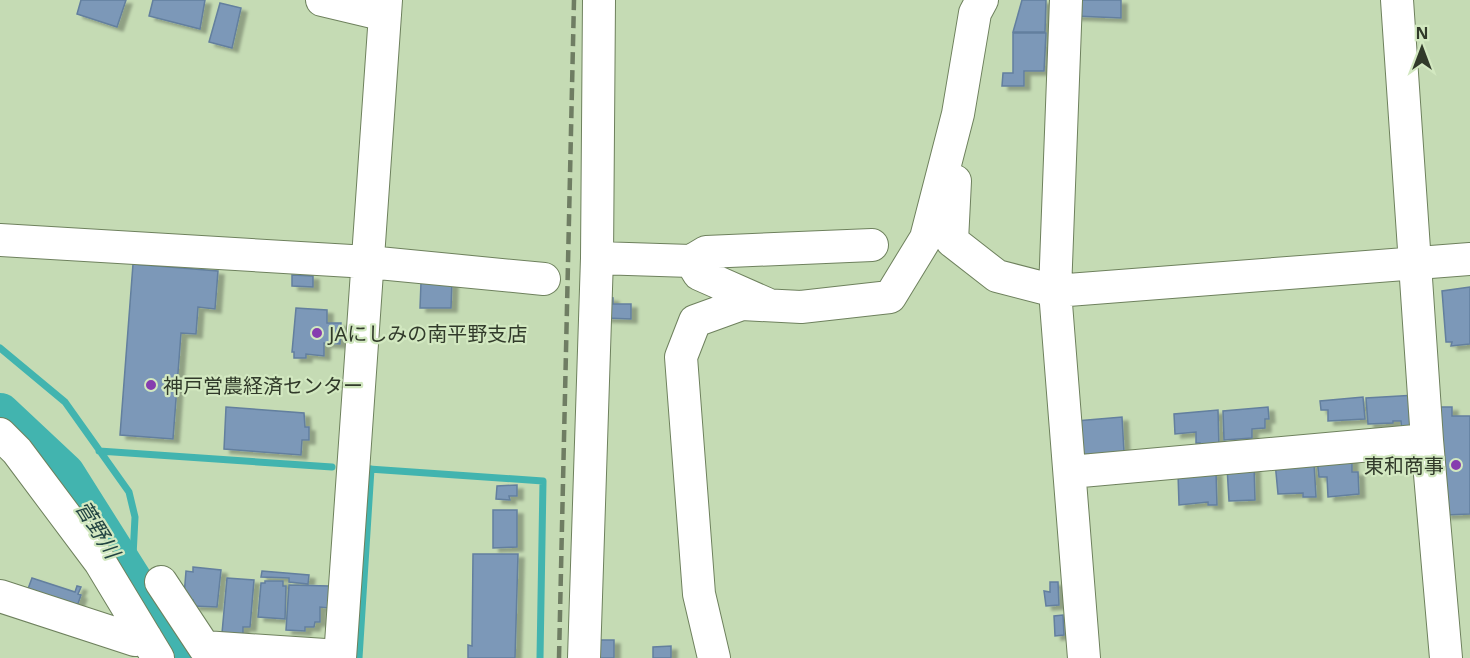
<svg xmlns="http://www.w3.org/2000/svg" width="1470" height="658" viewBox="0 0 1470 658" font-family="'Noto Sans','Noto Sans JP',sans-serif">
<defs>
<filter id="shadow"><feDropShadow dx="6" dy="4" stdDeviation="1.5" flood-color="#0004"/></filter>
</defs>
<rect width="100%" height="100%" fill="#c5dbb4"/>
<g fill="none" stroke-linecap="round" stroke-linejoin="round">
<path stroke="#42b4af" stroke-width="7" d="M0,348L65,402L129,492L135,517L133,556L126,571
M99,451L332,467
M369,469L543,481L540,658
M359,658L371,469"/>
<path stroke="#42b4af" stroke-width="42" d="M0,414L64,474L146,604L177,658"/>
</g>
<path fill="#7b98b8" stroke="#637f9e" stroke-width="1.5" filter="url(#shadow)" d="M81,0H126L117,27L77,14Z
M153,0H205L200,29L149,16Z
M1022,0H1046L1045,32H1013Z
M1075,0H1121V18L1075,16Z
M220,3L241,8L232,48L209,42Z
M1013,33H1046L1044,71H1024V86H1002L1003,73H1013Z
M133,264L218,271L215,309L198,307L196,334L181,333L173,439L120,435Z
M292,275L313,276V287L292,286Z
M452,281L451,308H420L421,282Z
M1470,287V344L1451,346L1452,342H1446L1442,291Z
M605,297L613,298V304H631V319L605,318Z
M296,308L327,310V323H341L340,344L324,343V356L306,354V358H294V352H292Z
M1416,395L1418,433H1402L1401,421H1393V423L1368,424L1366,398Z
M1363,397L1365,419L1328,421V410H1321L1320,401Z
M226,407L304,413L305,427H309V440H302L301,455L224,449Z
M1268,407L1269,419H1265V428L1252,429V438L1224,440L1223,411Z
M1438,407H1452V416H1470V514L1445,515Z
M1218,410L1219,447H1200V443H1196V432L1175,434L1174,414Z
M1122,417L1124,452L1080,455L1076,421Z
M1352,456V472H1358L1359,494L1328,497L1327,477H1319L1317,459Z
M1275,462L1314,463L1316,497H1303V493L1278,494Z
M1254,465L1255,500L1229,501L1227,467Z
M1216,471L1217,505H1208V502L1179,505L1178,474Z
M517,485V496H509L510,500L496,499L497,486Z
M493,510H517V547L493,548Z
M473,554H518L515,658H468V645L472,646Z
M193,567L221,570L217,607L193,606V600H187L184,596L186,571L193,572Z
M262,571L309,575L308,584L289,582V578L261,577Z
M32,578L75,592L77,586L81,587L78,594L81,595L74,615L25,597Z
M227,578L254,580L250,627H243V635L222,633Z
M265,581H283V586H286L285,619L258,617L261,583H265Z
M1050,582H1058L1059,605L1046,606L1044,591L1050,592Z
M289,585L329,586V608L320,607V622H315L314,627H305V631L286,630Z
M1063,615L1064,635L1055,636L1054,616Z
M595,640H614V658H594Z
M671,646V658H653V647Z"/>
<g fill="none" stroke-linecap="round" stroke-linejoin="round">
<g stroke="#6e815d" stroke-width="34">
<path id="minor" d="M322,0L385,15
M599,0L597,258L691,261
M1066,0L1055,291L1084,658
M1397,0L1427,440L1446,658
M955,181L952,241L997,276L1055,291L1470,259
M0,240L368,262L544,279
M767,304L699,274L691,261L706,252L872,245
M0,434L17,451L100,562L158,658
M1070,472L1427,440
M161,582L204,647L340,656
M0,596L135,640L146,638
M340,658L386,0
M584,658L597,258
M714,658L699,594L681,357L695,321L742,304L801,307L890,297L926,238L958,114L975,13L982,0"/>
</g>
<use href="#minor" stroke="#fff" stroke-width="32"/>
<path stroke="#6f7d63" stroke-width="4.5" stroke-dasharray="12 6" stroke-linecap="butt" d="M559,658L574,0"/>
</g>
<g fill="#863daf" stroke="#d2e8c0" stroke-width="2">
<circle cx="317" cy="333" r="6"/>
<circle cx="151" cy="385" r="6"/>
<circle cx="1456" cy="465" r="6"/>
</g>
<g text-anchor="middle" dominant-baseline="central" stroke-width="4.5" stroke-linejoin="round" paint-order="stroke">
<g font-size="20" fill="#313a2a" stroke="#d2e8c0" text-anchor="start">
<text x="329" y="333">JAにしみの南平野支店</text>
<text x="163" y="385">神戸営農経済センター</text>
<text x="1444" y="465" text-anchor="end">東和商事</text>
</g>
<g font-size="21" font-style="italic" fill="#224442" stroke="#d2e8c0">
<text transform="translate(98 529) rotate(58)">菅野川</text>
</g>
</g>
<g transform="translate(1422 48)" stroke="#d2e8c0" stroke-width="4.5" paint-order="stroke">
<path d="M0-4.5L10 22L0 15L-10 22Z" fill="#313a2a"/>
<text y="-9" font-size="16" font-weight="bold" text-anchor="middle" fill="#313a2a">N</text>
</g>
</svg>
